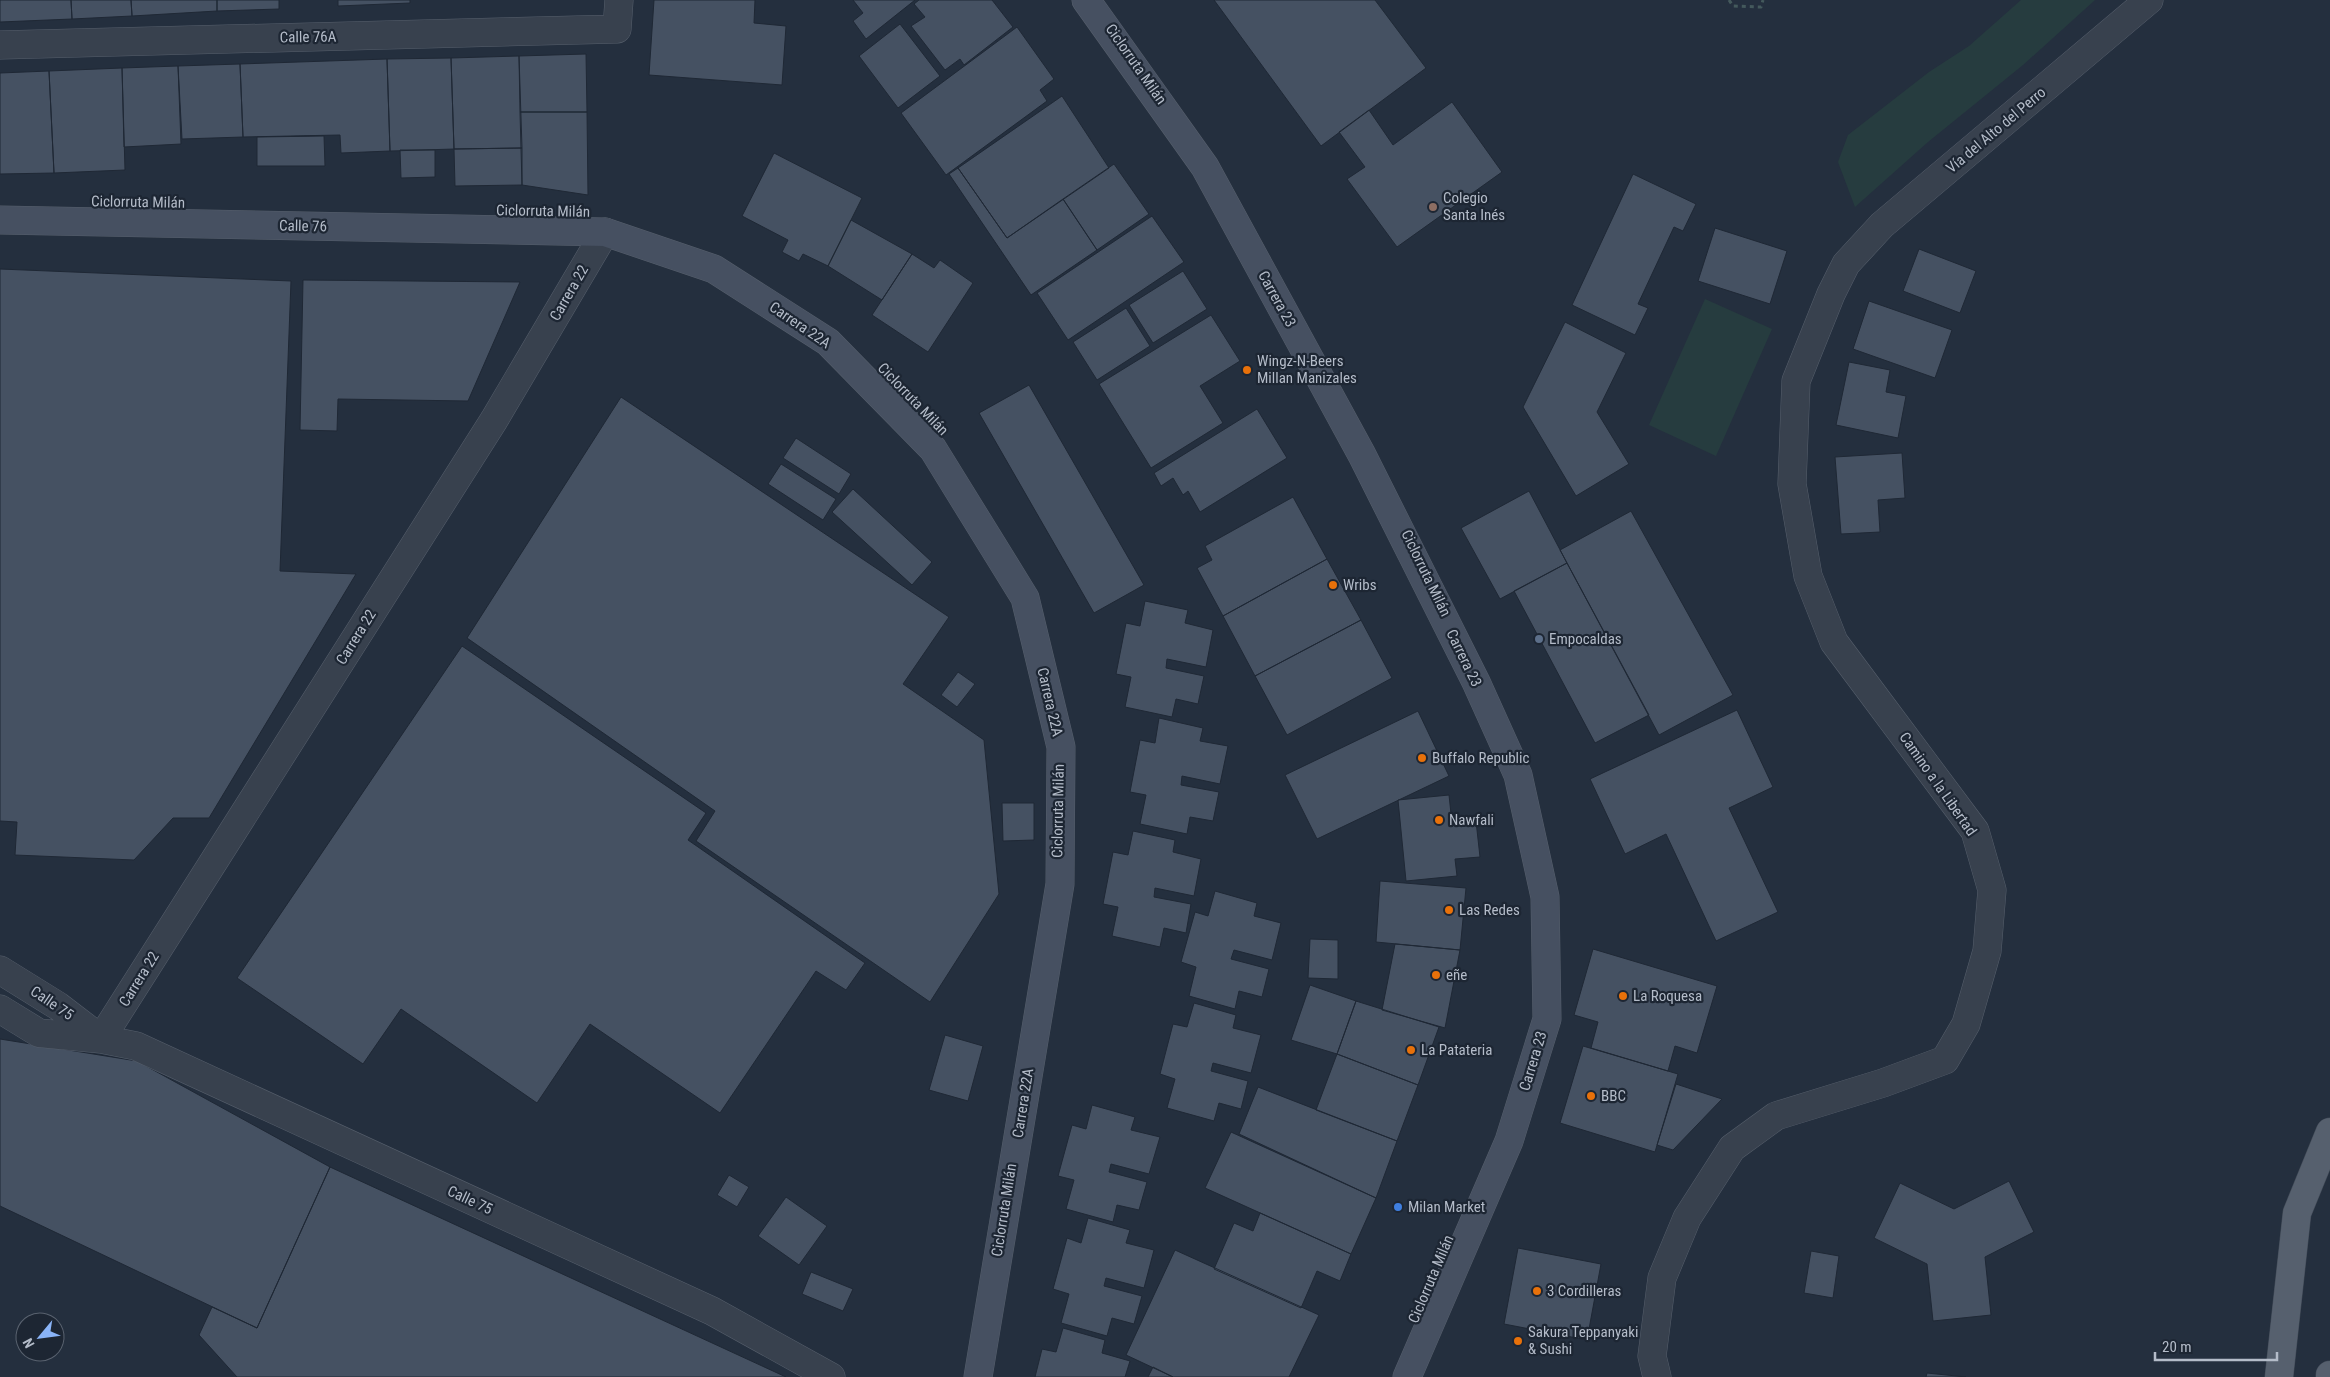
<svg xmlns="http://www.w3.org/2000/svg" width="2330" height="1377" viewBox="0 0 2330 1377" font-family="'Roboto Condensed',sans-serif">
<rect width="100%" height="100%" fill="#242f3e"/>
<path fill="#263c3f" d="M2021,0H2095L2023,65L1928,142L1855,207L1838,162L1848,135L1929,72L1969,46Z
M1705,299L1772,329L1716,456L1649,425Z"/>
<path fill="#455162" stroke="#1f2835" d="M0,0H71L72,19L0,22Z
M71,0H131L132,16L72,19Z
M131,0H217V11L132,16Z
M217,0H279V9L217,11Z
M338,0H410V3L338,6Z
M654,0H755L754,23L786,26L782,85L649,75Z
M853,0H915L866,39L853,21L863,13Z
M919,0H992L1013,27L964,65L960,59L945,70L911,26L925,17L914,4Z
M1214,0H1375L1426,68L1321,146Z
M900,24L940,76L898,108L859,56Z
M1017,27L1054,79L1040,90L1047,101L946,175L901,113Z
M586,54L587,112H520L519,56Z
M519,56L522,148L454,149L451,58Z
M451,58L454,149L390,151L387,59Z
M387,59L390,151L341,153L340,135L243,137L240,64Z
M240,64L243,137L182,139L178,66Z
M178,66L181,144L124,147L122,68Z
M122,68L125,170L54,173L49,71Z
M49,71L54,173L0,174V73Z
M1062,96L1109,168L1007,238L958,168Z
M1452,102L1502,172L1397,247L1347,179L1365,167L1339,132L1369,110L1393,145Z
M520,112H587L588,195L522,185Z
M324,136L325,166H257V137Z
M522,148V185L455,186L454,149Z
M400,150H435V177L401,178Z
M774,153L862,198L828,266L803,254L799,261L782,252L788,240L742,216Z
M1114,164L1149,214L1097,250L1063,199Z
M958,168L1007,238L1063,199L1097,250L1031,295L949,174Z
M1633,174L1696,204L1683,231L1674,227L1638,304L1648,308L1635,335L1572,305Z
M1152,216L1184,262L1068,340L1037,293Z
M851,220L912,254L882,300L828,266Z
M1715,228L1787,251L1770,304L1698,281Z
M1919,249L1976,271L1960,313L1903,291Z
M912,254L934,268L940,260L973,283L928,352L872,315Z
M0,269L291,281L280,571L356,574L209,818H173L134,860L15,855L17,822L0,821Z
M1183,271L1207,309L1153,343L1129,305Z
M303,280L520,282L468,401L338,399L337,431L300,430Z
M1869,301L1952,330L1935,378L1853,349Z
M1126,308L1150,346L1097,380L1073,342Z
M1211,315L1240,361L1200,386L1223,423L1151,468L1099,384Z
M1565,322L1626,353L1597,412L1629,464L1576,496L1523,407Z
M1849,362L1890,370L1886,392L1906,396L1898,438L1836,425Z
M1029,385L1144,585L1094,613L979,413Z
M621,397L949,617L903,684L984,740L999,894L930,1002L696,841L715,811L467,638Z
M1257,409L1287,458L1200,512L1188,491L1183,495L1173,478L1161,486L1154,473Z
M796,438L851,474L839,494L783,458Z
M1902,453L1905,498L1878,500L1880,532L1841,534L1835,457Z
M781,464L836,499L823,520L768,484Z
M853,489L932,562L912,585L832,512Z
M1529,491L1567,563L1500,599L1461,528Z
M1293,497L1327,559L1223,616L1197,568L1212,560L1205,546Z
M1631,511L1733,695L1659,735L1560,550Z
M1327,559L1361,620L1255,676L1223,616Z
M1567,563L1649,715L1595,743L1514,591Z
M1145,601L1188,610L1185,623L1213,630L1206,667L1167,659L1166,668L1204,676L1198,704L1176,699L1172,717L1125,707L1131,677L1116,674L1126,623L1140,626Z
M1361,620L1392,678L1287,735L1255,676Z
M462,646L706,813L688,840L865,963L846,990L816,971L720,1113L590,1024L537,1103L401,1009L363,1064L237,978Z
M958,672L975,684L957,707L941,695Z
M1737,710L1773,787L1729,808L1778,912L1716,941L1666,834L1625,854L1590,779Z
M1418,711L1449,776L1317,839L1285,775Z
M1159,718L1203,728L1200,741L1228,746L1220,784L1182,776L1181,785L1219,792L1213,821L1190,817L1187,834L1140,824L1146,795L1130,792L1140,740L1155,743Z
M1449,795L1452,823L1476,821L1480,857L1455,859L1457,876L1406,881L1398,800Z
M1002,803H1034V840L1003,841Z
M1133,831L1175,840L1173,852L1201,859L1194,896L1155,888L1154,897L1191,904L1186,933L1164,928L1160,947L1112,936L1118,907L1103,904L1113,852L1128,855Z
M1380,881L1466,888L1460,950L1376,942Z
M1215,891L1257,903L1254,916L1281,923L1272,960L1234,950L1231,959L1269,969L1262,997L1239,991L1235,1009L1189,996L1196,967L1181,962L1195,912L1208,916Z
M1310,939L1338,940V979L1308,978Z
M1395,944L1460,950L1445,1028L1382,1010Z
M1593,949L1717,986L1697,1053L1675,1046L1668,1071L1591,1048L1598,1022L1574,1015Z
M1310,985L1356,1001L1337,1054L1291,1040Z
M1356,1001L1439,1027L1418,1085L1337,1054Z
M1194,1003L1236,1015L1233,1028L1261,1035L1251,1073L1213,1063L1211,1071L1248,1081L1241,1109L1219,1103L1214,1121L1167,1108L1175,1079L1160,1074L1173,1024L1187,1027Z
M945,1035L983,1046L968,1101L929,1090Z
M0,1039L137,1061L330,1167L257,1328L0,1206Z
M1583,1046L1678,1074L1655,1152L1560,1123Z
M1337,1054L1418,1085L1397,1141L1316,1110Z
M1676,1084L1722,1099L1673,1150L1657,1145Z
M1258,1087L1397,1141L1376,1198L1239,1134Z
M1092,1105L1135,1117L1131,1130L1160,1137L1149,1174L1111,1164L1109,1172L1147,1182L1139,1210L1117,1205L1113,1222L1066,1209L1074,1180L1058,1176L1072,1125L1086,1129Z
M1231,1132L1376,1198L1351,1254L1205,1188Z
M330,1167L786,1377H237L199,1335L212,1307L257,1328Z
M729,1175L749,1187L737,1207L717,1195Z
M2009,1181L2034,1232L1985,1257L1991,1315L1933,1321L1927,1264L1874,1238L1900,1183L1954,1209Z
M786,1197L827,1226L799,1265L758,1236Z
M1260,1213L1351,1254L1340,1281L1317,1271L1301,1308L1214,1269L1234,1223L1253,1231Z
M1088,1218L1130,1230L1126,1243L1154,1250L1144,1288L1106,1278L1104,1286L1142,1296L1134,1324L1112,1318L1107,1336L1061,1323L1069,1294L1053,1289L1067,1238L1081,1243Z
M1518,1248L1601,1264L1587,1340L1504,1324Z
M1175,1250L1319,1315L1289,1377H1173L1126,1355Z
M1811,1251L1839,1256L1833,1298L1804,1293Z
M811,1272L853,1289L843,1311L802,1294Z
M1063,1328L1105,1340L1102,1353L1130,1361L1125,1377H1035L1042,1349L1056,1352Z
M1153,1367L1173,1377H1148Z
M1927,1373L1966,1377H1926Z"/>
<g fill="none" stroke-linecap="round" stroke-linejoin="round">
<g stroke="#565f6c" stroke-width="29">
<path id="street" d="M0,45L617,29L619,0
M0,970L58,1006L101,1039
M0,1009L39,1033L101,1039L136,1046L712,1311L831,1377
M101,1039L494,420L605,232
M1657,1377L1652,1356L1662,1278L1687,1218L1732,1148L1776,1116L1883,1083L1945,1060L1966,1024L1987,951L1992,890L1975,831L1834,642L1808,576L1792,484L1796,381L1831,294L1846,264L1882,225L2149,0"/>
</g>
<g stroke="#565f6c" stroke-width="29">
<path id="secondary" d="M1086,0L1205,167L1362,455L1476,682L1518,775L1545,897L1547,1019L1509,1141L1407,1377
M0,220L605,232L714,269L828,342L933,449L1025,598L1061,747L1060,884L978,1377"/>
</g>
<g stroke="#414a57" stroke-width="29">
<path id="primary" d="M2279,1377L2297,1213L2330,1132
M2330,1377V1375"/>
</g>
<path stroke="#44595c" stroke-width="3" stroke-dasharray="4 4" stroke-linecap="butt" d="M1729,0L1733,6L1761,7L1763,0"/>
<use href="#street" stroke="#38414e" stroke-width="28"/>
<use href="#secondary" stroke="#465061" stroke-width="28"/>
<use href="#primary" stroke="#56606e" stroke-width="28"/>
</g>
<circle fill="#8d6e63" stroke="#1d2633" stroke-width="2" cx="1433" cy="207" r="5"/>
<g fill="#e8710a" stroke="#1d2633" stroke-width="2">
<circle cx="1247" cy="370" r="5"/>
<circle cx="1333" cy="585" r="5"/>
<circle cx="1422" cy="758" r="5"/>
<circle cx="1439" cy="820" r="5"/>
<circle cx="1449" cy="910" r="5"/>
<circle cx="1436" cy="975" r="5"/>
<circle cx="1623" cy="996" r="5"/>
<circle cx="1411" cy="1050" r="5"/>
<circle cx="1591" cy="1096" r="5"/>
<circle cx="1537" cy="1291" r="5"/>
<circle cx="1518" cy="1341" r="5"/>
</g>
<circle fill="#5c6f8a" stroke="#1d2633" stroke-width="2" cx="1539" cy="639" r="5"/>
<circle fill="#3f7fe0" stroke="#1d2633" stroke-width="2" cx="1398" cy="1207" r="5"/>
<g text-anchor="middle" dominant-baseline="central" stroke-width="4.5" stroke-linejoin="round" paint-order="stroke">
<g font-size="15" fill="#b4bcc9" stroke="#1d2633">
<text transform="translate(308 37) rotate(-1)">Calle 76A</text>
<text transform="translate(1136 64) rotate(55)">Ciclorruta Milán</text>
<text transform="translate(1996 130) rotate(-40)">Vía del Alto del Perro</text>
<text transform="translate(138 202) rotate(1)">Ciclorruta Milán</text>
<text transform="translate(543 211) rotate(1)">Ciclorruta Milán</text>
<text transform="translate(303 226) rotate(1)">Calle 76</text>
<text transform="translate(569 293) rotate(-60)">Carrera 22</text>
<text transform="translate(1277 299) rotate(61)">Carrera 23</text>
<text transform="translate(800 325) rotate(34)">Carrera 22A</text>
<text transform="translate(913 399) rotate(46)">Ciclorruta Milán</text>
<text transform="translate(1426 573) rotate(64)">Ciclorruta Milán</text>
<text transform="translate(356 637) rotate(-58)">Carrera 22</text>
<text transform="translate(1464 658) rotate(64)">Carrera 23</text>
<text transform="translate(1050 702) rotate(77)">Carrera 22A</text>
<text transform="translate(1938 784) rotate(55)">Camino a la Libertad</text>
<text transform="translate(1058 811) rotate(-89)">Ciclorruta Milán</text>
<text transform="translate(139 979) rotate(-58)">Carrera 22</text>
<text transform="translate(52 1003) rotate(34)">Calle 75</text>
<text transform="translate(1533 1061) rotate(-73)">Carrera 23</text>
<text transform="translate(1023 1103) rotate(-81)">Carrera 22A</text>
<text transform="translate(470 1200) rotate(25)">Calle 75</text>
<text transform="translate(1004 1210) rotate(-81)">Ciclorruta Milán</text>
<text transform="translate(1431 1279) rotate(-67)">Ciclorruta Milán</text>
</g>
<g font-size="15" fill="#b4bcc9" stroke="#1d2633" text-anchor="start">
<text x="1443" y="198">Colegio<tspan x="1443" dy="17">Santa Inés</tspan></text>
<text x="1257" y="361">Wingz-N-Beers<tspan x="1257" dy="17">Millan Manizales</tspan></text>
<text x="1343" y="585">Wribs</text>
<text x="1549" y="639">Empocaldas</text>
<text x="1432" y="758">Buffalo Republic</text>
<text x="1449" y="820">Nawfali</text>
<text x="1459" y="910">Las Redes</text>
<text x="1446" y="975">eñe</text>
<text x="1633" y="996">La Roquesa</text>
<text x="1421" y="1050">La Patateria</text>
<text x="1601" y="1096">BBC</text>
<text x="1408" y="1207">Milan Market</text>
<text x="1547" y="1291">3 Cordilleras</text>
<text x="1528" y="1332">Sakura Teppanyaki<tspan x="1528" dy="17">&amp; Sushi</tspan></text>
</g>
</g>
<g transform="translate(40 1337) rotate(241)"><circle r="24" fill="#1d2633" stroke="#59626f"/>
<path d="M0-4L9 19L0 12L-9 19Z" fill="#8ab4f8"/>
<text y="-8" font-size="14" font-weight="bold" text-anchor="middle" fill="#b4bcc9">N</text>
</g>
<path d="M2155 1352v8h122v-8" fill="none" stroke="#b4bcc9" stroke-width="2.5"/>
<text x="2162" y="1352" font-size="15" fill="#b4bcc9" stroke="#1d2633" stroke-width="4" paint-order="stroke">20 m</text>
</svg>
